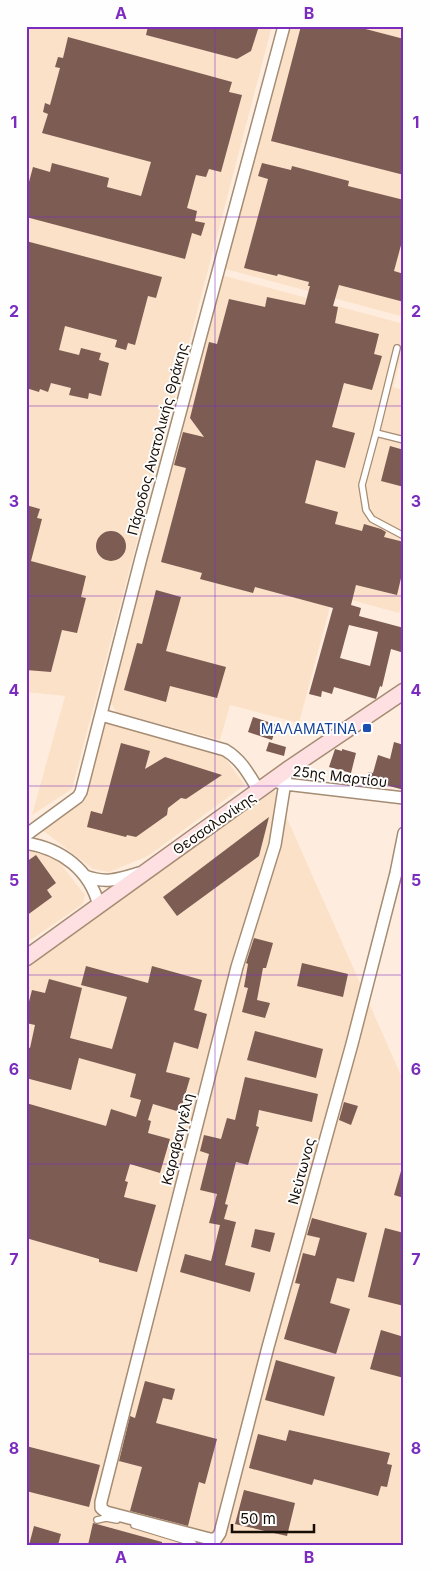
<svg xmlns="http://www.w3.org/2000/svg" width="430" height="1571" viewBox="0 0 430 1571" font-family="Inter,sans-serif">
<rect width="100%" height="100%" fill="#feedde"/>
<path fill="#fbe1c7" d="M26,26H272L72,789L32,815L65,696L26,692Z
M289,26H404V317L222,268Z
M221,275L404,324V347L393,387L404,390V594L399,613L333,595L299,723L230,705L220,740L116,712L108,697Z
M105,722L222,754L245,785L148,856L109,872L93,869L41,829L85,797Z
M274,789L404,1082V1545H26V967Z
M26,850L50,856L59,862L85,895L83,904L26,943Z"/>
<path fill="#7d5c54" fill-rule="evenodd" d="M148,26H259L251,51L237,59L146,35Z
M301,26H354L404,39V175L271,141Z
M68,37L232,82L229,92L242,95L221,172L209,169L206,177L196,175L187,208L197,211L195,221L205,223L201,236L192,233L185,259L26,217V193L33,167L50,172L52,163L109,178L107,187L141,196L151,162L42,133L48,114L43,112L45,103L50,105L60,68L55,67L58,57L63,58Z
M262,163L291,170L292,166L349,181L348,186L404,200V234L394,271L404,274V302L339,285L333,306L338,307L335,323L379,334L374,354L382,356L372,390L344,383L332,427L355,433L345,468L316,460L305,503L338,512L335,524L362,531L364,524L381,529L386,532L384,537L404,542V575L402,574L397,595L356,585L351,605L361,608L359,616L404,628V653L391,649L382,687L380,686L376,699L334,687L332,694L322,691L321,697L309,694L333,608L255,587L253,593L200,579L202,573L161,562L186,468L174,465L183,432L204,437L190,418L209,342L217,344L229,299L265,307L267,297L305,305L310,286H308L309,282L278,274L277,276L244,268L268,179L258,176ZM349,625L378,632L370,666L340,658Z
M26,241L162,277L156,298L148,296L135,345L128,343L126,350L115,347L117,340L65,326L59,350L79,355L81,348L101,353L99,360L109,363L101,396L89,393L88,399L69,395L71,388L51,383L48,392L40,389L39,392L26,388Z
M390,446L404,450V487L381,481Z
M26,505L40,509L37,518L42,519L31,561L86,576L81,597L86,598L77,633L62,630L51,672L26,670Z
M96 546a15 15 0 1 1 30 0a15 15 0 1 1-30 0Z
M156,590L181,597L166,651L226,667L217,698L170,686L166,702L124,690L137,643L142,644Z
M253,717L277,725L272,740L248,732Z
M269,742L286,747L284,756L266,751Z
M394,742L404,745V790L378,783L377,786L365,784L368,772L373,773L378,755L390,759Z
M121,743L150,751L145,769L165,757L222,775L186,799L181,798L168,808L167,815L136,837L127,835L126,837L87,827L91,811L102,814Z
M335,749L342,751V749L356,753L351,773L329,767Z
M269,817L259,856L177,916L163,897Z
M36,855L56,883L47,890L52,897L26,916V862Z
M254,938L273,943L266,968H263L257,1000L270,1003L265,1018L242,1012L248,988L244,987L248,964L246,963Z
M302,963L348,974L343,997L297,986Z
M86,966L148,983L152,966L202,980L194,1010L207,1014L198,1049L174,1042L166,1072L190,1078L180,1112L153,1104L148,1120L151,1121L148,1133L170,1139L160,1173L130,1164L125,1181L128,1182L124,1197L156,1205L137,1272L99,1262V1259L26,1238V1103L106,1126L111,1109L136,1117L141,1100L130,1097L136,1074L79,1058L71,1090L26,1078V1047L30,1048L35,1025L26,1023V1013L32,990L45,993L49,979L82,988L70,1038L112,1049L127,997L81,985Z
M255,1031L323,1049L316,1078L247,1060Z
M245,1077L318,1094L312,1122L259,1110L256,1126L259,1127L248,1165L236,1162L225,1204L228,1205L224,1219L236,1222L225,1265L255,1273L250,1292L180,1272L185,1254L211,1261L220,1225L209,1223L217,1194L200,1190L209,1154L200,1151L204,1135L221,1139L227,1118L235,1120Z
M344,1102L358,1106L351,1125L339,1120Z
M401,1171H404V1198L394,1195Z
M312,1218L367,1233L354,1282L337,1278L330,1303L350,1309L336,1354L284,1339L300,1284L295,1283L303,1253L315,1256L320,1238L307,1235Z
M385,1228L404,1233V1306L368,1297Z
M255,1229L275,1233L270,1252L251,1247Z
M381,1330L404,1337V1378L370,1369Z
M276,1360L335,1377L324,1416L265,1400Z
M145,1381L175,1389L172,1400L163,1398L156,1423L217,1439L205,1484L199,1482L188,1526L130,1511L142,1467L119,1461L130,1416L135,1418Z
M289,1430L390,1453L387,1464L392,1465L387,1487L381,1486L378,1496L314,1479L312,1485L249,1468L258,1434L286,1441Z
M26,1446L100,1465L89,1507L26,1491Z
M244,1490L295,1503L287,1536L235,1524Z
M93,1523L162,1542V1545H88Z
M34,1526L61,1534L58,1545H29Z"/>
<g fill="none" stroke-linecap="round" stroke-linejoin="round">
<g stroke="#a58c73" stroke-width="8">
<path id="service" d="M397,348L376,433L362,485L366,510L372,519L404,536
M376,433L404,440
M97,1520L106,1518L117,1520
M134,1525L193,1543L194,1545"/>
</g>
<g stroke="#a58c73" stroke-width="14">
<path id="minor" d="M101,715L225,750C242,760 249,775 259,791
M287,770L275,845L237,967L101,1502V1508L106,1512L210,1539H216L220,1533L268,1347L352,1044L396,873L404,833
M277,782L285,784L404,798
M26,835L78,797L81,792L141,558L284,26
M26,843C62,849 90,870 99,906
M85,876C106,884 119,879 139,873"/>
</g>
<g stroke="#a58c73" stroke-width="18">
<path id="secondary" d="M26,958L287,770L404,691"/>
</g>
<use href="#service" stroke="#fff" stroke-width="5.5"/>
<use href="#minor" stroke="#fff" stroke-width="11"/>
<use href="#secondary" stroke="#fee0e2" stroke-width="15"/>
</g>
<path fill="none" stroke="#7b2cbf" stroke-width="1" stroke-opacity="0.55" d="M215,26V1545M26,217H404M26,406H404M26,596H404M26,786H404M26,975H404M26,1164H404M26,1354H404"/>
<rect fill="#1a4fb4" stroke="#fefefe" stroke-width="2" x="362" y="723" width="10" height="10" rx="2.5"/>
<g text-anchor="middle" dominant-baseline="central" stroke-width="4" stroke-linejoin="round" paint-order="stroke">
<g font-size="14" fill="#160d05" stroke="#fefefe">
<text transform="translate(157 439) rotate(-75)">Πάροδος Ανατολικής Θράκης</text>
<text transform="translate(340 776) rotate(7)">25ης Μαρτίου</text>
<text transform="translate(214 823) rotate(-35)">Θεσσαλονίκης</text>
<text transform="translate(177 1139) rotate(-76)">Καραβαγγέλη</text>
<text transform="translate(301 1171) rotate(-75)">Νεύτωνος</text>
</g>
<g font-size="14" fill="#164399" stroke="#fefefe" text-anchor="end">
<text x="357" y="728">ΜΑΛΑΜΑΤΙΝΑ</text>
</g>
</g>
<rect width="430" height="1571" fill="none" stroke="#fefefe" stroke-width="55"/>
<path d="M232 1524v8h82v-8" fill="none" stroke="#160d05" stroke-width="2.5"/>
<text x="240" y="1524" font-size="15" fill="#160d05" stroke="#fefefe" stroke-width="4" paint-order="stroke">50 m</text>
<rect x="28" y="28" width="374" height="1516" fill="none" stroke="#7b2cbf" stroke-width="2"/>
<g font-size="16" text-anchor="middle" font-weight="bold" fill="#7b2cbf">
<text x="121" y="19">A</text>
<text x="309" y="19">B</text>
<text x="14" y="128">1</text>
<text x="416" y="128">1</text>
<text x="14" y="317">2</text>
<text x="416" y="317">2</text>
<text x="14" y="507">3</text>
<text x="416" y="507">3</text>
<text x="14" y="696">4</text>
<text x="416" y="696">4</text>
<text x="14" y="886">5</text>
<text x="416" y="886">5</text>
<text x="14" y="1075">6</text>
<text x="416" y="1075">6</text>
<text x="14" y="1265">7</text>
<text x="416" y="1265">7</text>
<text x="14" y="1454">8</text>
<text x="416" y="1454">8</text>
<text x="121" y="1563">A</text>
<text x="309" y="1563">B</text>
</g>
</svg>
